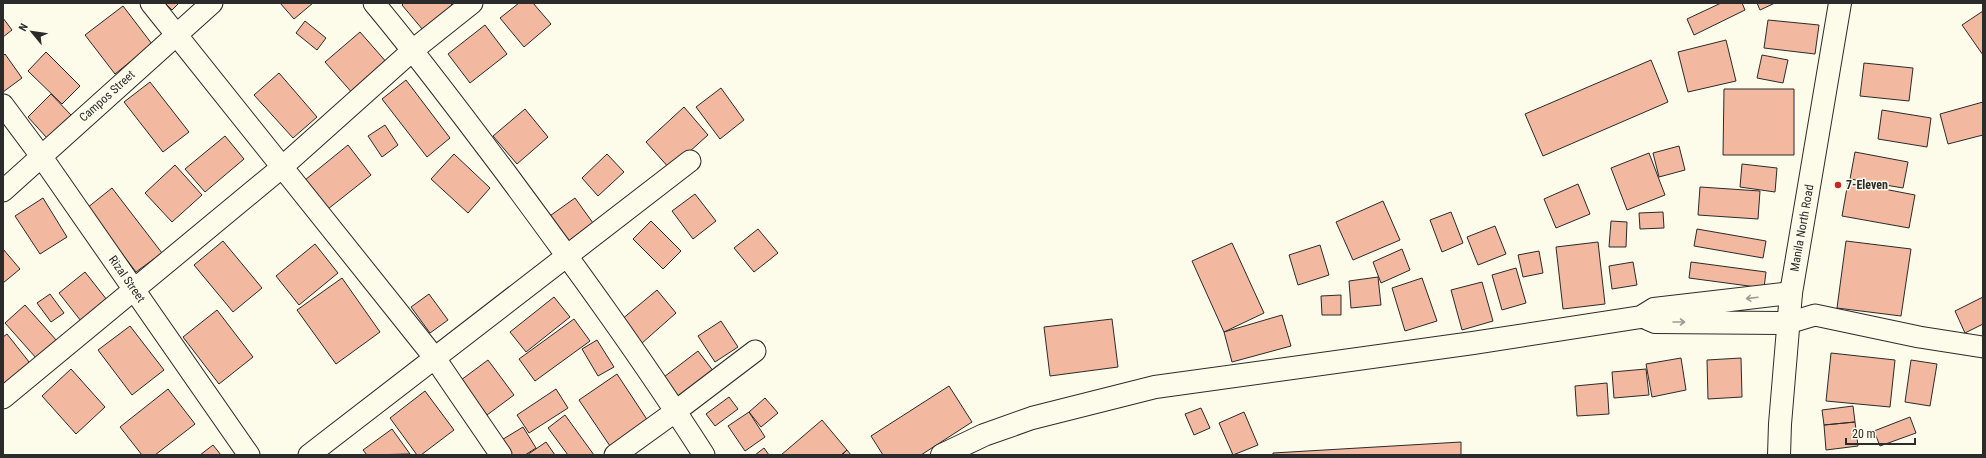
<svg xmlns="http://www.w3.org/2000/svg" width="1986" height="458" viewBox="0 0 1986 458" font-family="'Roboto Condensed',sans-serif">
<rect width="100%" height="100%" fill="#fdfbea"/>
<path fill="#f2b8a0" stroke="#2b2b2b" d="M165,3H179L172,10Z
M280,3H313L294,19Z
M404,3H450L452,5L423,30L402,5Z
M519,3H533L551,24L524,47L500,18Z
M1721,3H1742L1745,10L1694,35L1687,19Z
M1757,3H1775L1760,10Z
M123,6L152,44L115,74L85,35Z
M1983,11V55L1962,25Z
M3,18L12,30L3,37Z
M1768,20L1819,25L1815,54L1764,48Z
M305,21L326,38L317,50L296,33Z
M485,25L507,54L470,83L448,54Z
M360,32L388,64L354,95L325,62Z
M1726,40L1736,81L1688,92L1678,52Z
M46,52L80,86L62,104L28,71Z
M5,54L22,78L3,92V56Z
M1762,55L1788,60L1783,83L1757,78Z
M1651,60L1668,102L1543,156L1525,114Z
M1864,63L1913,68L1909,101L1860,96Z
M279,73L317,117L293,138L254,95Z
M406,80L450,138L427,157L382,99Z
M150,82L189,132L163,152L124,102Z
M721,88L744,120L720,139L696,107Z
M1724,89H1794V155H1723Z
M51,94L71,115L47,138L28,117Z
M1983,102V135L1948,144L1940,114Z
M684,107L708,135L670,169L646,142Z
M525,109L548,137L517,164L493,136Z
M1882,110L1931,118L1927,147L1878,139Z
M385,125L398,145L382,157L368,136Z
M225,136L244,159L205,192L185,169Z
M348,145L371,175L328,209L305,180Z
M1679,146L1685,170L1659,177L1653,153Z
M1855,152L1908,162L1903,188L1850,179Z
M1649,153L1665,195L1627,210L1611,168Z
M454,154L490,188L468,213L431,179Z
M607,154L624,172L598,196L582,178Z
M1742,164L1777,168L1775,192L1740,187Z
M175,165L202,195L172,222L145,193Z
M1848,182L1915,195L1909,228L1842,216Z
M1578,184L1590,214L1556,228L1544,199Z
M1700,187L1760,191L1758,219L1698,215Z
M112,188L162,253L136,272L87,208Z
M695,194L716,221L693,239L672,211Z
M43,198L67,237L40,254L15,216Z
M575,198L593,223L565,244L547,218Z
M1383,201L1400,240L1353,260L1336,222Z
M1451,212L1463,243L1442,252L1430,220Z
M1663,212L1664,228L1640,229L1639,213Z
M651,221L681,251L663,269L633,239Z
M1611,221L1627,222L1626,247H1609Z
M1495,226L1506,254L1478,265L1467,237Z
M758,229L778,253L754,272L734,248Z
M1697,229L1766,241L1763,258L1694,246Z
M223,241L262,288L233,312L194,265Z
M1846,241L1911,249L1901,316L1837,308Z
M1598,242L1605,304L1563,309L1556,247Z
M1232,243L1264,313L1224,332L1192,261Z
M315,244L338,273L299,305L276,276Z
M1320,245L1329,275L1298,285L1289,255Z
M3,249L20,269L3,283Z
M1402,249L1410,270L1381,283L1373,262Z
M1539,251L1543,273L1523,277L1518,255Z
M1633,262L1637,285L1612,289L1609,266Z
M1691,262L1766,272L1764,288L1689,278Z
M1516,268L1526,303L1502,310L1492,275Z
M85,272L107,300L81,321L59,293Z
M1378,277L1381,305L1351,308L1349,281Z
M342,278L380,332L336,364L297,310Z
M1422,278L1437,321L1405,331L1392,288Z
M1482,282L1493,321L1462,330L1451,290Z
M657,290L676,313L641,344L621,320Z
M50,294L64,313L51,322L37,303Z
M429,294L448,320L430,333L411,307Z
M1341,295V315H1322L1321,296Z
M554,297L570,317L526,352L510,332Z
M1983,297V324L1965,333L1955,311Z
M25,305L57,341L37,359L5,323Z
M217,310L253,357L219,384L183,337Z
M1282,315L1291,346L1232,362L1224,332Z
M574,319L590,341L535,381L519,359Z
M1112,319L1118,367L1050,376L1044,327Z
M721,321L738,347L715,362L698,336Z
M130,326L164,370L132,395L98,350Z
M7,334L33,367L3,391V337Z
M597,340L614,367L598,376L582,349Z
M698,351L717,376L678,405L660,380Z
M1831,353L1895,360L1890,407L1826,401Z
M1681,358L1686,390L1652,397L1646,364Z
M1741,358L1742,397L1708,399L1707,360Z
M488,360L514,395L487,415L461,380Z
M1911,360L1937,364L1930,406L1905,402Z
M71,369L105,407L76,434L42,396Z
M1646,369L1649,395L1614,398L1612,372Z
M617,374L648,421L610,446L579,400Z
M1607,383L1609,414L1577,416L1575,386Z
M949,386L972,422L921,455H883L871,436Z
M168,389L195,424L155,455H142L120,427Z
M556,389L568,408L529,433L517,415Z
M425,391L454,430L421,455H417L390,418Z
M729,397L738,409L715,426L706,414Z
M765,398L778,413L761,427L749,412Z
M1853,406L1855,422L1824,425L1822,410Z
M1201,408L1210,428L1194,435L1185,414Z
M749,412L765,437L745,451L728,426Z
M1244,412L1258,445L1233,455L1219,423Z
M565,415L594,455H568L548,428Z
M1910,417L1916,433L1880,446L1874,431Z
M822,420L847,450L841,455H781Z
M1855,422L1858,446L1826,450L1824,425Z
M523,427L536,448L525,455H509L500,441Z
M392,429L410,454L367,455L363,450Z
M546,442L555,455H527Z
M1461,442V455H1273V453Z
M213,445L221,455H200Z
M764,448L769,455H755Z
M847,450L851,455H842Z"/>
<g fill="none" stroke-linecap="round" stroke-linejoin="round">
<g stroke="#2b2b2b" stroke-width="23">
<path id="street" d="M151,3L434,357L501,455
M374,3C420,58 463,116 506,173C574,265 642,358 704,455
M3,105L41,156L249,455
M3,191L212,3
M1788,323L1815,315L1919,337L1983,347
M3,398L281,168L413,50L472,3
M309,455L690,161
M615,455L676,411L755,351"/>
</g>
<g stroke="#2b2b2b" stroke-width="24">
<path id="secondary" d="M1648,319L1655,322L1788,323
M942,455L984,435L1032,418L1155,387L1473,343L1641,317L1654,309L1791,293"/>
</g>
<g stroke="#2b2b2b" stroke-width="24">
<path id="highway" d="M1779,455L1780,424L1791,293L1840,3"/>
</g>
<use href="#street" stroke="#fdfbea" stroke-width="21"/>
<use href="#secondary" stroke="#fdfbea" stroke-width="22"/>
<use href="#highway" stroke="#fdfbea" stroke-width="22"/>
</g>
<defs><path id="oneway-shaft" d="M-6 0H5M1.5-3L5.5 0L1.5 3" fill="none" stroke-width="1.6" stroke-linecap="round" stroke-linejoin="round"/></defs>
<g stroke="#9e9d94">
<use href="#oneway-shaft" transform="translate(1752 298) rotate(173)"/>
<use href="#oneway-shaft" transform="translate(1679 322)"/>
</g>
<circle fill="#c62828" stroke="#fdfbea" stroke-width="1.5" cx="1838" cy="185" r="4"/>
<g text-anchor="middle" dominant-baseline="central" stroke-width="3" stroke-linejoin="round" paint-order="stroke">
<g font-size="12" fill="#2b2b2b" stroke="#fdfbea">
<text transform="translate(107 96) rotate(-42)">Campos Street</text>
<text transform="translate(1802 228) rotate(-80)">Manila North Road</text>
<text transform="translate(127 279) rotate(55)">Rizal Street</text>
</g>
<g font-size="12" font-weight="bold" fill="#2b2b2b" stroke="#fdfbea" text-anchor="start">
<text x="1846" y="185">7-Eleven</text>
</g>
</g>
<rect width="1986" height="458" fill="none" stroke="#2b2b2b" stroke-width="8"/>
<g transform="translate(32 32) rotate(299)" stroke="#fdfbea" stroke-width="3" paint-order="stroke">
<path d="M0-3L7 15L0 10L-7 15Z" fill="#2b2b2b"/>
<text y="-6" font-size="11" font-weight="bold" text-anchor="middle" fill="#2b2b2b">N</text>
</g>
<path d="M1846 438v6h69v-6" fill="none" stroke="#2b2b2b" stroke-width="2"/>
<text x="1852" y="438" font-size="12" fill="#2b2b2b" stroke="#fdfbea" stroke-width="3" paint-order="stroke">20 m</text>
</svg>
